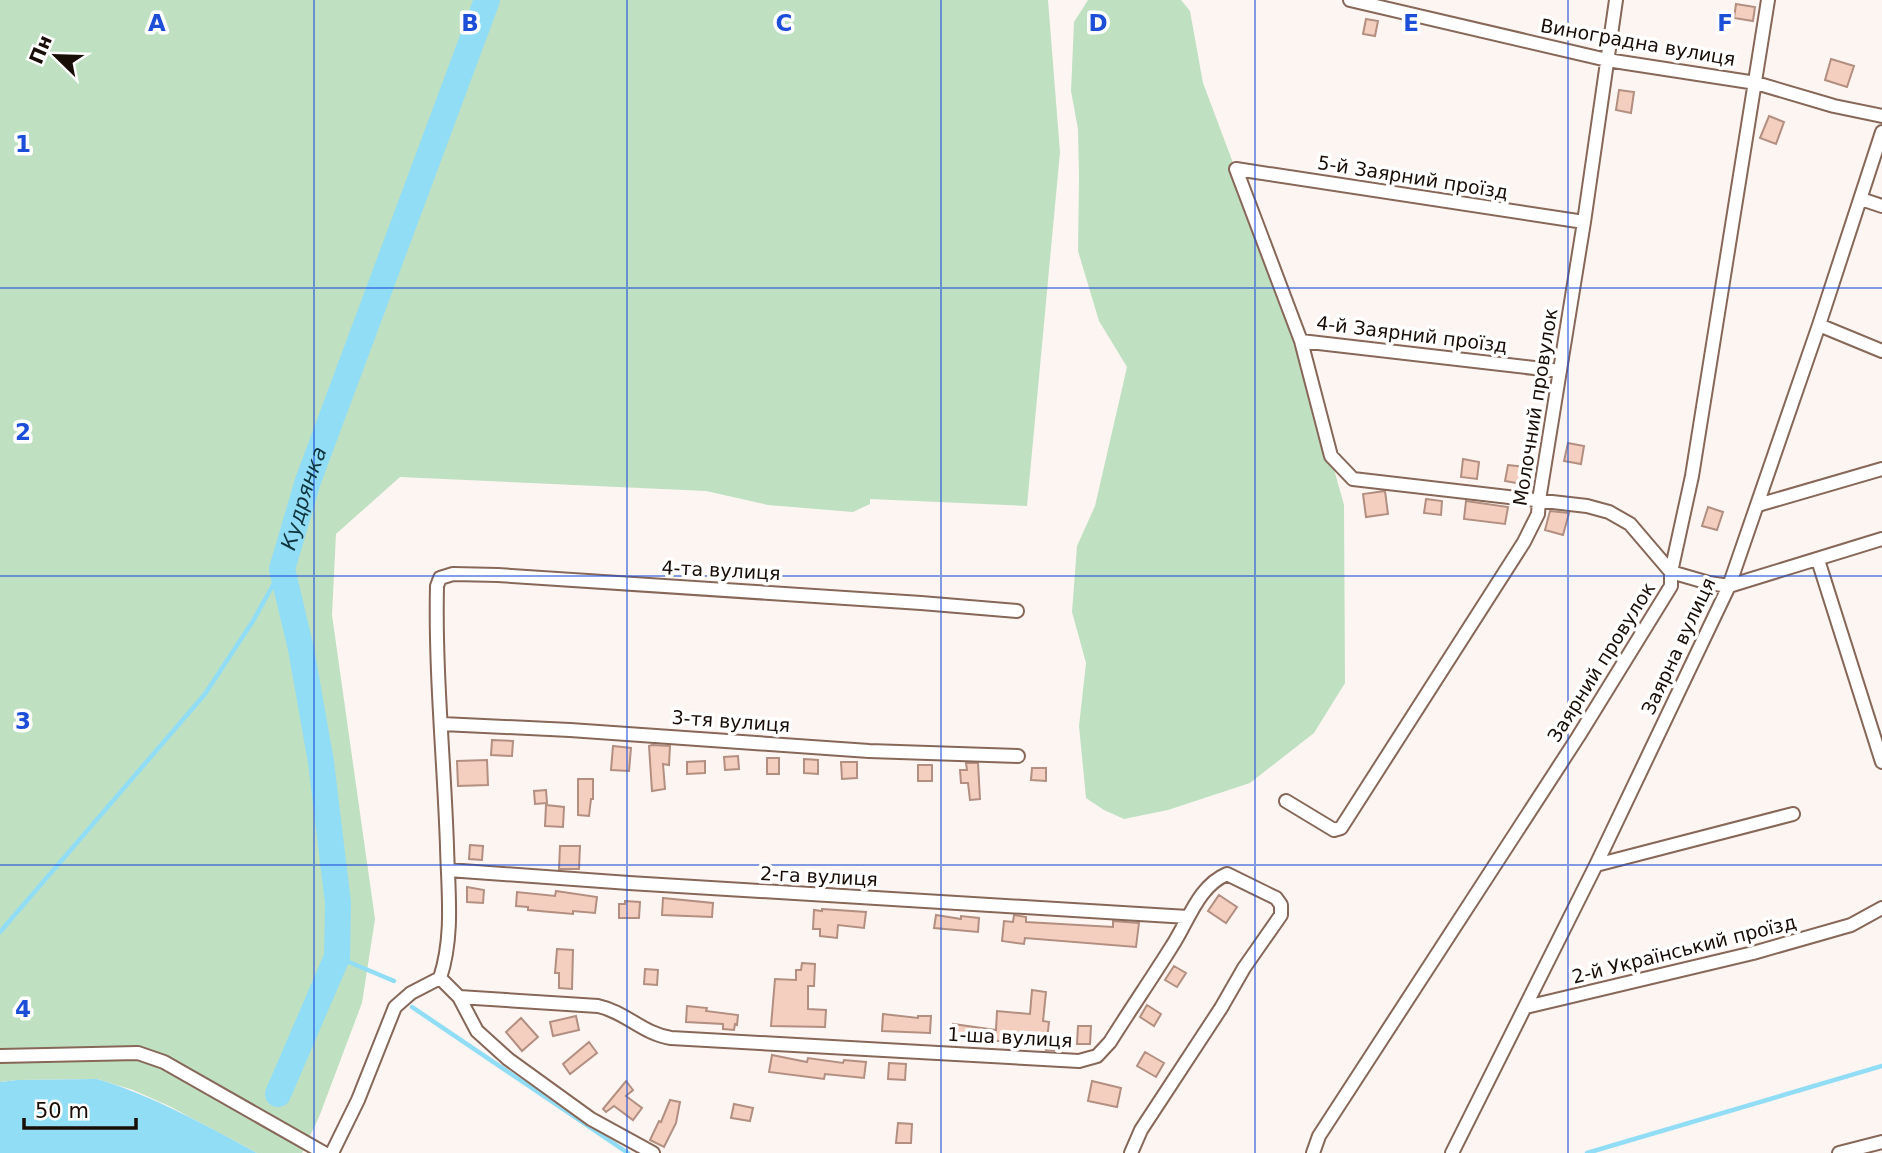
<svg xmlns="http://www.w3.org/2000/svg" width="1882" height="1153" viewBox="0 0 1882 1153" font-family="'DejaVu Sans',sans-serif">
<rect width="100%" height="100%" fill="#fdf5f2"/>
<path fill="#c0e0c2" d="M0,0H1048L1060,152L1027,506L870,499V504L853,512L768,505L706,491L400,477L336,534L332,615L375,919L362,1003L319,1117L302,1153H257L169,1106L133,1090L97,1079L17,1080L0,1082Z
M1088,0H1181L1190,11L1203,83L1294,325L1344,505L1345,683L1314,733L1250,783L1168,810L1124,819L1104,810L1086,798L1079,726L1086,663L1072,612L1077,546L1095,506L1127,367L1099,321L1078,251L1079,177L1078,129L1071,91L1074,22Z"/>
<path fill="#91ddf5" d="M97,1079C154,1096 205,1125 257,1153H0V1082L17,1080Z"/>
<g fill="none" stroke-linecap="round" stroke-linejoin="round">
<path stroke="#91ddf5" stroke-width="4.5" d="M0,932L205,694L253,621L282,569
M337,957L394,981
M412,1007L628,1153
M1587,1153L1882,1066"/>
<path stroke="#91ddf5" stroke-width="26" id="s1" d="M278,1094L337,957L338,903L321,762L301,649L282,569L308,481L487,0"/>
</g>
<path fill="#f4cfbf" stroke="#b28f80" stroke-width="2" d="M1736,4L1755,7L1753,21L1734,18Z
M1366,19L1378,21L1375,36L1363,34Z
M1831,59L1854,66L1847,87L1825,80Z
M1619,90L1634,92L1631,113L1616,110Z
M1769,116L1784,122L1776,144L1760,138Z
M1568,443L1584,446L1581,464L1564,461Z
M1463,459L1479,462L1477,479L1461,477Z
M1508,465L1525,467L1522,484L1505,481Z
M1385,491L1388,514L1366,517L1363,494Z
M1426,499L1442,501L1441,515L1424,513Z
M1466,501L1508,507L1505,524L1464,519Z
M1708,507L1723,512L1717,530L1702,526Z
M1550,511L1569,513L1563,535L1545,530Z
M492,740L513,741L512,756L491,755Z
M652,745L670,746L669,765L663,764L665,789L652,791L649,746Z
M613,746L631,748L629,771L611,770Z
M738,756L739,769L725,770L724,757Z
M767,758H779V774H767Z
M804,759L818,760V774L804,773Z
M487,760L488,785L458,786L457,761Z
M705,761V773L687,774V762Z
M841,762H857V778L842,779Z
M966,763H978L980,799L970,800L968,783H961L960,770H967Z
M918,765H932V781H918Z
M1032,768H1046V781L1031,780Z
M578,779H593V799H591L589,816L578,815Z
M546,790L547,803L535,804L534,791Z
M546,805L564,807L563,827L545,826Z
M470,845L483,846L482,860L469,859Z
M560,846H580L579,869H559Z
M467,887L484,890L483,903L467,902Z
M556,891L597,897L595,913L573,911V914L528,910V907L516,906L517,892L555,896Z
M1219,895L1237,907L1226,923L1208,911Z
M663,898L713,903L712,917L662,915Z
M625,901L640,902L639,918H619V904H625Z
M822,909L866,912L864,928L838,925L837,938L820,936V929H813L814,910L822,911Z
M936,915L961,919V916L979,918L978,932L934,928Z
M1014,915L1026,917V922L1113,927V921L1139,923L1136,947L1025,938L1024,944L1002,941L1004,921L1013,922Z
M557,949L573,950L572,989L559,988V973H555Z
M802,963L815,964L814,986H808V1009L826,1010L825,1027L771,1026L775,979L796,980V970H801Z
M1174,966L1186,973L1177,987L1165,980Z
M645,969L658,970L657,985L644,984Z
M1032,990L1046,992L1043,1021L1049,1022L1047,1039L1063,1040L1062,1051L1046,1050L1047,1044L985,1040L984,1042L952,1038L953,1024L996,1030L997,1011L1030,1014Z
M1147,1005L1161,1014L1154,1026L1140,1017Z
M687,1006L707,1008L706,1011L738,1015L737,1025L735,1024L734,1030L723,1029V1024L686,1022Z
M883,1014L918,1018V1016H931L930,1033L882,1031Z
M576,1016L579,1030L553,1036L550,1022Z
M521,1018L538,1037L522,1051L506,1032Z
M1078,1026H1091L1090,1044H1077Z
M589,1042L597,1053L570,1074L563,1064Z
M1145,1052L1164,1063L1156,1077L1137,1066Z
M772,1055L807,1062L808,1058L843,1063L844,1060L866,1062L864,1078L825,1074L824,1079L769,1072Z
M889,1063L906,1064L905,1080L888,1079Z
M626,1081L633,1090L626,1096L642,1108L633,1120L614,1106L606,1112L603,1109Z
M1092,1081L1121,1088L1117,1107L1088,1101Z
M670,1100L680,1102L676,1123L664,1147L650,1140L659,1121L661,1122Z
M734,1104L753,1108L750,1121L731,1118Z
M898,1123L912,1124L911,1143H896Z"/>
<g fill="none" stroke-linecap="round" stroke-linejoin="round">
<g stroke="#876758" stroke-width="16">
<path id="street" d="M1350,0L1607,60L1756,83L1834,106L1882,116
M1861,199L1882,206
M1584,222L1236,169L1301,341L1331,456L1353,479L1587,506L1609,512L1630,524L1671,572L1709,583L1729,586L1882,539
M1819,325L1882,351
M1301,341L1560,371
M1758,505L1882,469
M1818,560L1882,762
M442,724L570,730L869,751L1018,756
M1286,801L1334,830L1341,828L1524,542L1538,514L1539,500L1584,222L1616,0
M1596,865L1793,814
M448,870L629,883L1188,917
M440,978L459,997L598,1006C626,1012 643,1034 671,1038L1079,1061L1097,1056L1110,1042C1130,1010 1152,978 1172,946C1188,922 1198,886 1227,874L1276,898L1281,905V915L1244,968L1221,1008L1141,1130L1131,1153
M459,997L477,1031L508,1059L591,1119L653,1153
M1526,1007L1753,953L1851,925L1882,908
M0,1056L138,1053L164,1062L324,1153
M332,1153L358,1100L395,1007L411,993L440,978C454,936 448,890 447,846C444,759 435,672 437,586L440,578L453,574L498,575L921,603L1017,611
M1313,1153L1319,1136L1578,737L1671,586V572L1692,476L1768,0
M1452,1153L1596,865L1729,586L1819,325L1882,132
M1839,1153L1882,1142"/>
</g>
<use href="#street" stroke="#fff" stroke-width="12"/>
</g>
<path fill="none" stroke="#1d4ed8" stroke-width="2" stroke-opacity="0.55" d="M314,0V1153M627,0V1153M941,0V1153M1255,0V1153M1568,0V1153M0,288H1882M0,576H1882M0,865H1882"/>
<g text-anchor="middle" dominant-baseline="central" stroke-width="7" stroke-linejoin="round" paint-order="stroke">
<g font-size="19" fill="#190d07" stroke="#fff">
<text transform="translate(1638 42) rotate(10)">Виноградна вулиця</text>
<text transform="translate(1413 177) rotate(9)">5-й Заярний проїзд</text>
<text transform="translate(1412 334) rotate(7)">4-й Заярний проїзд</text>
<text transform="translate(1535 407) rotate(-81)">Молочний провулок</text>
<text transform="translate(721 570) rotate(3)">4-та вулиця</text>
<text transform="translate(1678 646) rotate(-65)">Заярна вулиця</text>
<text transform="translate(1601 662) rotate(-58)">Заярний провулок</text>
<text transform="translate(731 721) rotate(4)">3-тя вулиця</text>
<text transform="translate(819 876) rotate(3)">2-га вулиця</text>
<text transform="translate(1684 949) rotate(-14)">2-й Український проїзд</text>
<text transform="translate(1010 1037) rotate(3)">1-ша вулиця</text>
</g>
<g font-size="21" font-style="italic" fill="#113540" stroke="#fff">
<text stroke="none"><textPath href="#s1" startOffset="616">Кудрянка</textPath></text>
</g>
</g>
<g font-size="23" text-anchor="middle" font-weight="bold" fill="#1d4ed8" stroke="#fff" stroke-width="7" stroke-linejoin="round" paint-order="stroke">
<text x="157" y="31">A</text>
<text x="470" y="31">B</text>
<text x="784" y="31">C</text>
<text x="1098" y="31">D</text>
<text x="1411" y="31">E</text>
<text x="1725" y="31">F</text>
<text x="23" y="152">1</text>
<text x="23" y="440">2</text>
<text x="23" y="729">3</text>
<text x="23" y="1017">4</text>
</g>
<g transform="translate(56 56) rotate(293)" stroke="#ffffff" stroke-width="5" paint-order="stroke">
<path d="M0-5L12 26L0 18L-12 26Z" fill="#190d07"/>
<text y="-10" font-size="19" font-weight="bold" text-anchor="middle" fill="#190d07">Пн</text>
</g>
<path d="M24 1118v10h112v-10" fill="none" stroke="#190d07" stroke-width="3.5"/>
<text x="35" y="1118" font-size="21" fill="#190d07" stroke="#ffffff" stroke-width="5" paint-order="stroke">50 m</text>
</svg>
